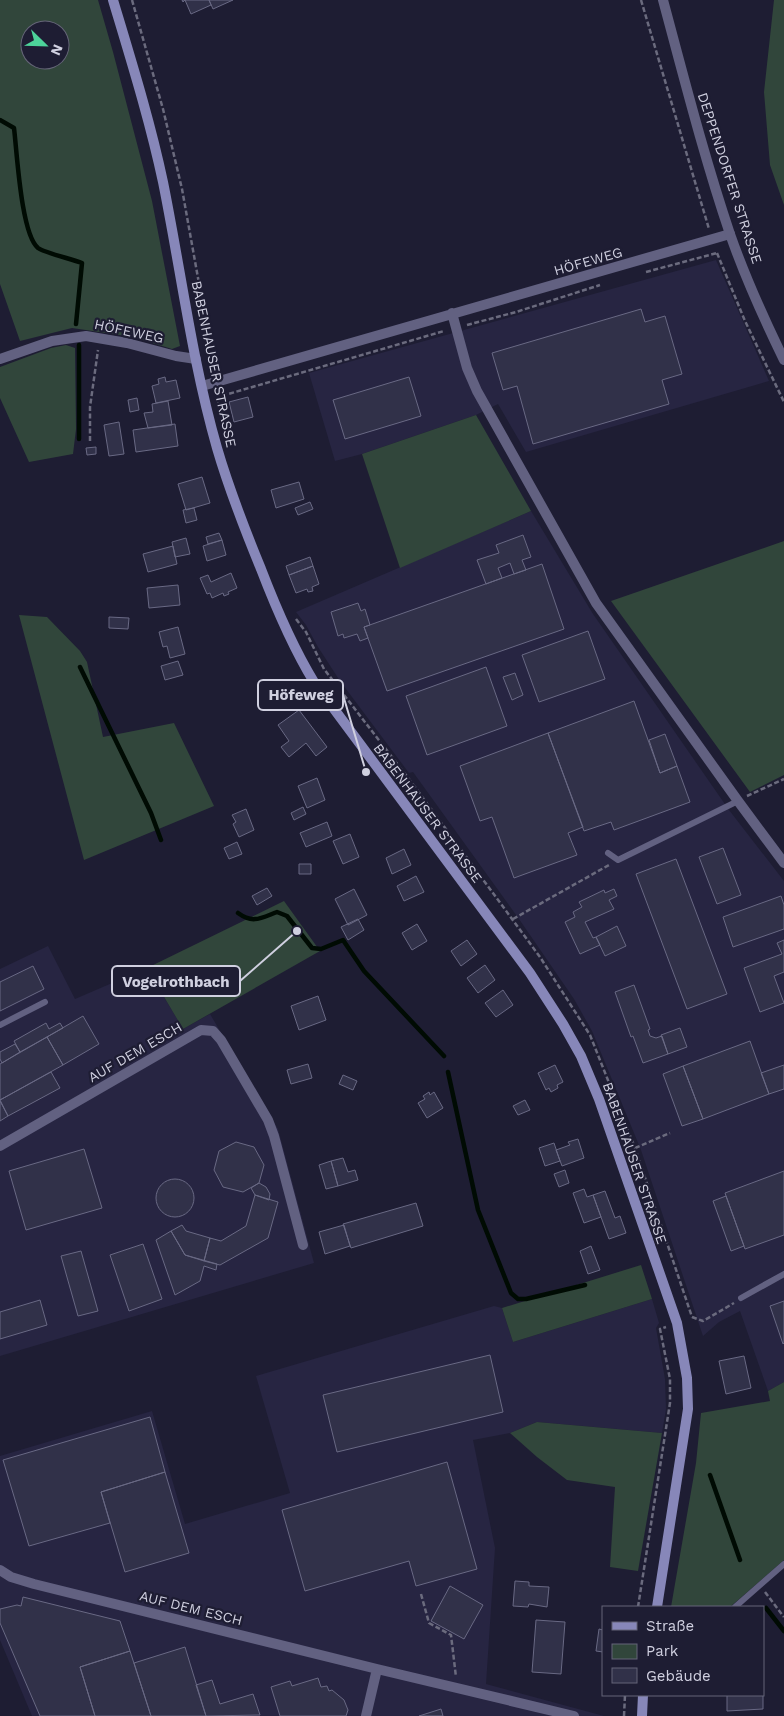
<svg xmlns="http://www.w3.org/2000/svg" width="784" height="1716" viewBox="0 0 784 1716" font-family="'Work Sans',sans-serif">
<rect width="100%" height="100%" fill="#1e1d33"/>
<path fill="#272542" d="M716,260L769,381L526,452L498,404L476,415L362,454L335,461L309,373Z
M531,511L593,614L729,810L784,881V1382L768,1391L740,1311L719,1322L703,1336L641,1150L592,1031L574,999L519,919L413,772L409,773L340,681L318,647L306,625L296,612Z
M48,946L75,999L147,968L183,1029L210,1014L278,1129L314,1263L0,1356V969Z
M652,1299L659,1323L656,1328L665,1379L666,1409L662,1433L537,1422L510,1433L473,1440L495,1548L486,1684L604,1716H32L0,1640V1456L152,1411L185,1524L290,1493L256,1376L494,1306L502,1308L513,1342Z"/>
<path fill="#31463b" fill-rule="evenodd" d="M0,0H98L113,52L152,201L180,346L172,349L133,337L72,328L20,341L0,284ZM30,30H60V60H30Z
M774,0H784V205L770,165L764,92Z
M66,345L75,348L76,429L73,454L29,462L0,398V367L51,348Z
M476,415L531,511L400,568L362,454Z
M784,541V775L750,792L611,601Z
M19,615L47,617L80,651L87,662L103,737L174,723L214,806L84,860Z
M284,901L320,951L183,1029L147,968Z
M641,1265L652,1299L513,1342L502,1308Z
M784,1382V1560L730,1607H671L696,1463L701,1413L770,1401L768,1391Z
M537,1422L662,1433L638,1571L610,1567L615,1487L567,1480L537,1457L510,1433Z"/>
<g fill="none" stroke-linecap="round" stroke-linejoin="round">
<path stroke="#000b03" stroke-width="4.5" d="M0,120L14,128C17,152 21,234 38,248C45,253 72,259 82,263L76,324
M79,439V345
M80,667L151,813L161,840
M238,913C253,924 261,918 277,912L287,916L312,948L321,949L343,940L364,971L444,1056
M448,1072L478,1210L511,1293L518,1299H526L585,1285
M710,1475L740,1560
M766,1608L784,1631"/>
</g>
<path fill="#313149" stroke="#696984" d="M182,0H209L211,5L191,14L185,0L183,2Z
M209,0H233L213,9Z
M641,309L645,322L665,316L682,374L662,380L669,404L533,444L517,386L503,390L492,353Z
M165,377L166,382L176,380L180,398L156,403L152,386L159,384L158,379Z
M409,377L421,416L345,439L333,400Z
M248,397L253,417L234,422L229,402Z
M137,398L139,410L130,412L128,400Z
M168,401L172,425L148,428L144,413L153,412L152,404Z
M119,422L124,454L109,456L104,425Z
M175,424L178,446L136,452L133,430Z
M96,447V454L87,455L86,448Z
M202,477L210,503L186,510L178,484Z
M299,482L304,499L276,508L271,490Z
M310,502L313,509L298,515L295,508Z
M194,508L197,520L186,523L183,510Z
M219,533L222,540L208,544L206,537Z
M523,535L531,557L522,560L526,570L514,574L510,563L498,568L502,578L486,584L477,560L499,553L496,545Z
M186,538L190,554L175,557L172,542Z
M222,540L226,555L207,561L203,546Z
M173,546L177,564L148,572L143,554Z
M310,557L313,566L289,575L286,566Z
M542,564L564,629L387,691L364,627Z
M313,566L319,584L312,587L313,591L308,592L307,589L296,593L289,575Z
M231,573L237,588L228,592L229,594L224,596L223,593L212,598L210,593L207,594L200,578L208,575L211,582Z
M178,585L180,605L149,608L147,588Z
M358,603L361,611L365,609L370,625L364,627L368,638L360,641L357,634L344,638L343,634L338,636L331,612Z
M109,617L129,618L128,629L109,628Z
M178,627L185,654L170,658L167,646L163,647L159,632Z
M588,631L605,679L539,702L522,655Z
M178,661L183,675L165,680L161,666Z
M486,667L507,726L427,755L406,696Z
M515,673L523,695L512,700L503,677Z
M634,701L660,773L677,766L690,802L614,830L611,822L584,831L548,733Z
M299,710L327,747L316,756L306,743L289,757L281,747L289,741L278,725Z
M548,733L583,827L568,833L577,855L514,878L492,817L480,821L460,766Z
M665,734L677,766L660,773L649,740Z
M317,778L325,800L307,808L298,786Z
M303,807L306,814L294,820L291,813Z
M246,809L254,830L239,837L233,824L236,822L232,815Z
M327,822L332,836L306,847L300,833Z
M350,834L359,857L343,864L333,841Z
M237,842L242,854L229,859L224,848Z
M723,848L741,895L717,904L699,857Z
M404,849L411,865L392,874L386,858Z
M676,859L727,994L687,1009L636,874Z
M299,864H311V874H299Z
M416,876L424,892L404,901L397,886Z
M267,888L272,896L257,905L252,896Z
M354,889L367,915L348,925L335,899Z
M614,889L617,896L609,900L614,909L585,922L593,938L596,937L600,945L580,954L565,922L575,917L573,912L582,907L579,902L604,890L605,893Z
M781,896L784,905V929L733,947L723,917Z
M358,919L364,930L348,940L341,927Z
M417,924L427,941L412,950L402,933Z
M617,926L626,946L605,956L596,937Z
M467,940L477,954L461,966L451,951Z
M784,940V972L774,976L784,1003L760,1012L744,968L782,954L777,943Z
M485,965L495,980L478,993L467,978Z
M33,966L44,989L0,1011V982Z
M634,985L650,1029L648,1030L650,1036L656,1038L662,1036L668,1054L643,1063L633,1036L631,1037L615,992Z
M503,990L513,1005L496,1017L485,1003Z
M318,996L326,1020L299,1030L291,1006Z
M83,1016L99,1044L63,1065L47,1037Z
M46,1023L49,1029L60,1023L63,1028L20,1052L14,1041Z
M680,1028L687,1047L668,1054L661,1035Z
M47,1037L63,1065L0,1100V1064Z
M750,1041L769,1094L703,1119L683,1066Z
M15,1044L20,1052L2,1063L0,1059V1052Z
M308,1064L312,1078L291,1084L287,1070Z
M555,1065L563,1082L557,1085L558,1088L551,1092L549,1088L546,1090L538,1073Z
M784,1065V1089L769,1094L761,1073Z
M683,1066L703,1119L682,1126L663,1074Z
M51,1072L60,1088L8,1116L0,1100Z
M343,1075L357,1081L353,1090L339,1084Z
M429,1092L430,1095L434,1092L443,1108L427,1118L418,1103L425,1099L423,1096Z
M525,1100L530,1110L518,1115L513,1106Z
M0,1101L8,1116L0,1121Z
M578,1139L584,1158L562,1166L556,1150L570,1145L568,1142Z
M236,1142L254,1147L264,1165L259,1183L243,1192L223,1187L214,1170L219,1151Z
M554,1143L560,1161L545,1166L539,1148Z
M84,1149L102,1208L26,1230L9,1171Z
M343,1158L348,1172L355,1170L358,1180L338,1186L331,1161Z
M331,1161L338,1186L326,1189L319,1165Z
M565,1170L569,1183L559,1187L554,1174Z
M784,1171V1235L745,1249L725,1193Z
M156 1198a19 19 0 1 1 38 0a19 19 0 1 1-38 0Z
M259,1183L266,1187L270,1194L269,1200L255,1195L251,1188Z
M584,1189L587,1197L593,1195L601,1217L584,1223L573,1193Z
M605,1191L615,1218L620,1216L626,1233L609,1239L593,1195Z
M255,1195L278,1202L268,1238L220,1265L204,1261L210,1238L221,1241L246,1226Z
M726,1196L744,1246L731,1251L713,1201Z
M416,1203L423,1226L351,1248L343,1224Z
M182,1225L186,1231L210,1238L204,1261L185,1255L171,1231Z
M344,1225L350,1246L325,1254L319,1232Z
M171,1231L185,1255L217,1264L216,1270L204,1266L200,1281L175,1295L156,1240Z
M143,1244L162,1299L129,1311L110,1255Z
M591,1246L600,1270L588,1274L580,1251Z
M81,1251L98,1311L78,1316L61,1256Z
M40,1300L47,1325L0,1339V1312Z
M784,1301V1343L783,1344L770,1306Z
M490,1355L503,1412L337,1452L323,1395Z
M744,1356L751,1388L726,1394L719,1361Z
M150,1417L165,1472L101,1492L110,1523L29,1546L3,1460Z
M447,1462L477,1569L416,1586L409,1561L305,1591L282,1510Z
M165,1472L189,1553L125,1572L101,1492Z
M515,1581L529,1582V1586L549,1587L547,1607L529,1604L528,1607L513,1606Z
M450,1586L483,1605L464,1639L431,1621Z
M23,1597L120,1621L130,1651L80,1667L95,1716H40L0,1623V1609L17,1605L21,1606Z
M536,1620L565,1622L561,1674L532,1672Z
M599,1629L603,1630V1652L596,1651Z
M185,1647L206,1716H151L134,1663Z
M130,1651L151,1716H95L80,1667Z
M318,1678L321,1687L327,1686L329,1691L332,1690L344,1700L348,1710L346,1716H280L271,1687L290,1681L292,1686Z
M212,1680L220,1704L253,1694L260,1715L206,1716L196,1685Z
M727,1695H763V1709L727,1711Z
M441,1709L443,1716H419Z"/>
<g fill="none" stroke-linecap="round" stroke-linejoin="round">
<path stroke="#6b6b7e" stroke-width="2.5" stroke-dasharray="5 2.5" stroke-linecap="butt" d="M132,0L163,109L182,189L209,339L207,352
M641,0L709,229
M717,253L745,321L784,402
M646,272L717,253
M467,325L516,312L600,285
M217,402L225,395L444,331
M90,441V407L98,350
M296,619L306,632L324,669L412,783L540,957L590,1035L635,1148L692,1317
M747,796L784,779
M513,919L609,865
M635,1148L670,1133
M692,1317L703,1321L734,1303
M765,1592L784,1617
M421,1594L429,1623L451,1635L456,1677
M638,1607L670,1403V1379L660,1329L666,1327
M624,1716L625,1695"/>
<path stroke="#626181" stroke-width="6" d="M608,853L618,860L738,801
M0,1025L45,1002
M741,1298L784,1274
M735,1607L784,1564"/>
<path stroke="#626181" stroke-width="10" d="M452,313L467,368L477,391L596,603L738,801L784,863
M0,359L52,341L86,336L127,343L176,356L196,359
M202,386L730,234
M0,1146L201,1030L213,1031L221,1040L268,1120L274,1136L303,1245
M0,1570L11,1577L34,1584L377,1669L574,1716
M366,1716L377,1669"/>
<path stroke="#626181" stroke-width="10" d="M663,0C684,78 704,157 730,234C745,277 764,319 784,360"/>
<path stroke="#8787b9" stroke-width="10" d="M113,0C131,60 150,121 163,182C181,271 192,361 217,448C229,489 245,530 261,569C276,608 292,646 314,682L530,973L563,1024L581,1056L599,1099L677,1323L687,1378L688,1409L657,1607
M642,1716L643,1695"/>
</g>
<g text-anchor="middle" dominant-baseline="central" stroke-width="4.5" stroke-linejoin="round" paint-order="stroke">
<g font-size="14" fill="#d0d0e0" stroke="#1e1d33">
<text transform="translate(730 178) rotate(72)">DEPPENDORFER STRASSE</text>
<text transform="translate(588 261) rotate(-16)">HÖFEWEG</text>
<text transform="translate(129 331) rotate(12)">HÖFEWEG</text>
<text transform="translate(214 364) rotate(78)">BABENHAUSER STRASSE</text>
<text transform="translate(428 813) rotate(53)">BABENHAUSER STRASSE</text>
<text transform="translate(135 1052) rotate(-30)">AUF DEM ESCH</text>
<text transform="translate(635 1163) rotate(71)">BABENHAUSER STRASSE</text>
<text transform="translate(191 1608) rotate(14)">AUF DEM ESCH</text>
</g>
</g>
<path fill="none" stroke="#d0d0e0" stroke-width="2" d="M366 772L343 695M297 931L240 981"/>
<g fill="#d0d0e0" stroke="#1e1d33" stroke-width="2">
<circle cx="366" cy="772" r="5"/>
<circle cx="297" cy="931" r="5"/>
</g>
<g fill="#1e1d33" stroke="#d0d0e0" stroke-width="2">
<rect x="258" y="680" width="85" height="30" rx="5"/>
<rect x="112" y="966" width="128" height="30" rx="5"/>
</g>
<g font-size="15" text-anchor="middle" font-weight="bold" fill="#d0d0e0">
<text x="301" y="700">Höfeweg</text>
<text x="176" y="987">Vogelrothbach</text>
</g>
<rect x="602" y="1606" width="162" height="90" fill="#1e1d33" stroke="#656578"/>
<rect x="612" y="1622" width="25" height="8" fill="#8787b9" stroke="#656578"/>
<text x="646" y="1631" font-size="15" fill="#d0d0e0">Straße</text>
<rect x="612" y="1644" width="25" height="15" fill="#31463b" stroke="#656578"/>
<text x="646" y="1656" font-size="15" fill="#d0d0e0">Park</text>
<rect x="612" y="1668" width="25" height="15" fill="#313149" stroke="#656578"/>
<text x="646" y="1681" font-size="15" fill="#d0d0e0">Gebäude</text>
<g transform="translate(45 45) rotate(113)"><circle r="24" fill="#1e1d33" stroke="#656578"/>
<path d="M0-4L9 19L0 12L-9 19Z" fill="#4dd39a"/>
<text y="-8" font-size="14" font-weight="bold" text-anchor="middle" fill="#d0d0e0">N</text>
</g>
</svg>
